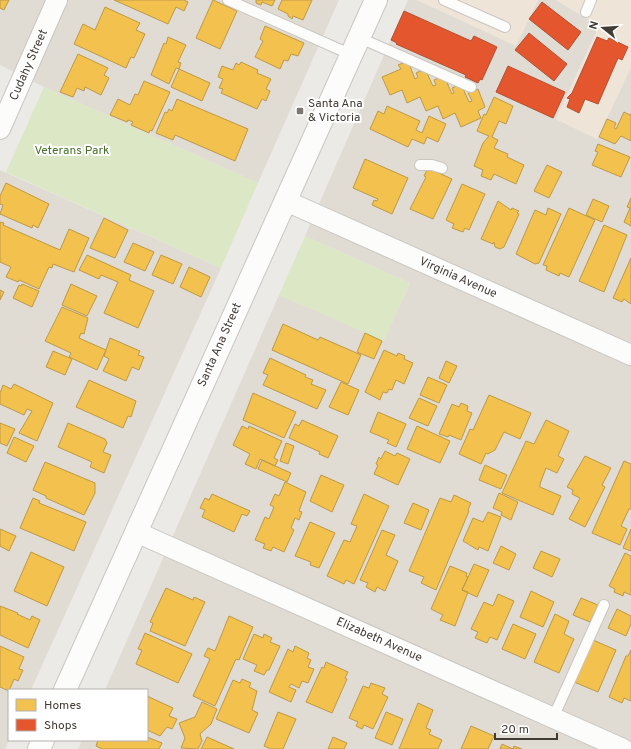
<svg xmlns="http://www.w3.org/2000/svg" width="631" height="749" viewBox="0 0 631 749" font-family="Overpass,sans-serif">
<rect width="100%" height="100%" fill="#eceae6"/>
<path fill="#e1dcd3" d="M0,0H339L258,183L44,87L0,65Z
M408,0H417L516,45L538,0H556L599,26L556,119L597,139L631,67V749H78L82,740H147V690H105L279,295L384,340L410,283L305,236Z
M0,170L221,268L31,690H9V740L5,749H0Z"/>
<path fill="#efe4d8" d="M417,0H538L516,46Z
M556,0H631V67L597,139L556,119L599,26Z"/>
<path fill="#dce7c6" d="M44,87L258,183L221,268L6,172Z
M305,236L410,283L384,341L279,295Z"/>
<path fill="#f2c14e" stroke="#bd9946" d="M0,0H9L4,10L0,8Z
M114,0H184L188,2L184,11L176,7L168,24Z
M213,0L237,11L220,49L196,38Z
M256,0H275L272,6L262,2L261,5L256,3Z
M282,0H312L303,20L293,16L292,19L288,16V14L278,9Z
M105,7L140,23L136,30L145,34L134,58L131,57L126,68L74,44L83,24L95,30Z
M265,26L304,43L298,56L291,54L288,61L284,60L280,69L255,57L263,41L260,39Z
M168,37L186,45L178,62L181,63L179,69L176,68L169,84L151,75L164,43L166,44Z
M78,54L108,68L104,75L109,78L101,95L85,87L84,91L77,88L73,97L60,92Z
M408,61L415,79L418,77L416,73L425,69L433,86L436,85L434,80L444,76L452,94L454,93L452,88L461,84L469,102L472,101L468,93L478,89L485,107L478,111L481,118L461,127L455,113L443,119L438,106L426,111L420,97L407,103L402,90L390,95L382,77L401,69L398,65Z
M241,62L258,70L257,73L271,79L266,89L270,91L266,101L262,99L257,109L221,93L223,89L219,88L223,79L218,77L222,66L233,70L236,63L239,65Z
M179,69L210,83L202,101L171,87Z
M144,81L170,92L152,131L150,130L149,133L131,125L133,122L128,120L127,122L110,115L118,99L130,105L135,94L138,95Z
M494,97L513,106L506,124L499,121L492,137L498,140L494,148L508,154L507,157L524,165L516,184L494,174L491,180L481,176L483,170L474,166L483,143L489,136L477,131L484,114L486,115Z
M177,99L248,129L235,161L175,135L173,140L156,133L165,112L167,113L169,109L172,111Z
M387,106L420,121L416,130L422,133L429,116L446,124L438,142L427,137L424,144L412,139L408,147L370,129L378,111L384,114Z
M624,112L630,115L631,114V141L621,136L615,144L599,137L607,119L616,123L614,128L616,129Z
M598,144L630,157L621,177L592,165L598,152L595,151Z
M365,159L408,178L392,214L372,205L374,200L377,201L378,199L353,188Z
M547,165L562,172L549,198L534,191Z
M428,168L452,179L433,219L410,209L426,177L424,176Z
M6,183L49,204L38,228L33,225L32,228L0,214L3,205L0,204V196Z
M462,184L485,194L469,230L465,228L463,232L452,228L454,224L446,220Z
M631,198V226L624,222L630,208L627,207Z
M593,199L609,206L602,222L586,215Z
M498,201L511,210L512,208L519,211L517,213L519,214L504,247L500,249L495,247L494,242L493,244L481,239Z
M548,208L561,214L539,263L535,264L516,254L535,210L546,215Z
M569,208L595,220L569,277L560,273L559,276L546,270L547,266L543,265Z
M104,218L128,230L115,258L90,248Z
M0,222L4,223L3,225L60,250L69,229L89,238L74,272L53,264L52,268L49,267L39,289L19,280L18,282L6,277L11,267L0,262Z
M604,225L627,235L604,292L579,281Z
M133,243L154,252L145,271L124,262Z
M87,255L131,275L129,280L154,291L138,328L104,313L118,282L101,275L99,279L79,270Z
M161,255L182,264L173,284L152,275Z
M631,258V304L624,299L622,302L613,298Z
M189,267L210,277L201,297L180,287Z
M22,284L39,291L32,307L13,298L19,285L21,286Z
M71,284L97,296L87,316L62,305Z
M0,290L4,292L0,300Z
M62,307L88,318L84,334L81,333L79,338L106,350L97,370L69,357L71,353L45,341Z
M283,324L318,340L320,337L361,355L348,384L272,350Z
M365,333L382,341L374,359L357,352Z
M110,338L140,351L138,355L144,357L139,370L132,367L126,381L103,371L109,359L104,356Z
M384,350L397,356L398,353L405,356L404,359L413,363L404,384L396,380L392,390L389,389L387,393L383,392L380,400L365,392Z
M53,351L72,359L65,375L46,367Z
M270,358L306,375L305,377L313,380L311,384L326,390L317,409L263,385L268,375L263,373Z
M446,361L457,366L449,383L439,378Z
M428,377L447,385L439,403L420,395Z
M89,380L136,401L131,417L128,416L123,428L76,407Z
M341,382L359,390L348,415L329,407Z
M14,384L53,403L37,441L19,433L32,411L27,409L24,415L0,404V393L3,385L11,389Z
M253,393L296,412L284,438L243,420Z
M489,395L531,413L520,439L504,432L495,450L488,454L486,453L481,464L459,454L470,429L473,430Z
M419,398L437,406L428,426L409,418Z
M461,403L468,406L467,411L472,413L461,440L449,435L448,437L439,434L452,404L459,407Z
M378,412L406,424L396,447L387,443L389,440L370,432Z
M302,420L338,436L328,458L319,454L320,452L289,438L295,424L299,426Z
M546,420L569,431L558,456L564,459L557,473L546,468L540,484V487L561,496L553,515L502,493L526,441L534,444Z
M0,423L15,429L7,446L0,443Z
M68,423L105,439L107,443L103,452L111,455L104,473L90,467L92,462L58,447Z
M242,426L248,429L249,426L282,441L274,458L278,460L275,466L260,459L256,469L245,464L250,454L233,445Z
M417,426L450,441L440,463L407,449Z
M14,437L34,446L26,462L7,453Z
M286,443L294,446L288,464L280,461Z
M385,451L395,456L397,453L410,459L398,485L374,474L378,465L376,464L379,457L381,459Z
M585,456L611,468L602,485L605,487L585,527L569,519L580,498L572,494L573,490L567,487Z
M262,460L291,473L287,482L258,469Z
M624,461L631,464V509H629L621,526L627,529L620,545L592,533Z
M45,462L95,483V493L84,515L46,498V496L33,490Z
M485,465L507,475L501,489L479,480Z
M321,475L344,485L332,512L310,501Z
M285,482L306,492L299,511L302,512L299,520L295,518L291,528L294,530L284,552L273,547L271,551L263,548L265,544L255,540L265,517L269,519L274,507L270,505L275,494L279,496Z
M499,493L518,502L511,520L501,515L502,512L493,508Z
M212,494L250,511L247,516L242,514L234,532L202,517L205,510L200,508L205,498L209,500Z
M364,494L389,506L354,584L346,580L344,584L327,576L344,540L350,542L357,526L351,524Z
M454,495L471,503L468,510L469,511L436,590L421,583L424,577L409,571L440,498L451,502Z
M33,498L40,501L39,503L86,522L74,551L20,528Z
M413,503L429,510L421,530L404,523Z
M488,512L501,517L488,551L479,547L478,550L463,541L473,518L483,522Z
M310,522L335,533L319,568L310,565L311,562L295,556Z
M0,529L16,536L9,551L0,546Z
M631,529V551L623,548Z
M382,530L395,535L386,555L398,561L385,591L377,587L375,592L366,587L368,583L360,580Z
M501,546L516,554L509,570L493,563Z
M541,551L560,559L552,577L533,568Z
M31,552L64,567L47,606L14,591Z
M625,553L631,556V595L624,592L623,596L614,592L615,589L609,586Z
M474,564L489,570L477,597L462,590Z
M450,566L467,573L466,576L468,577L462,590L468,592L455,626L440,620L443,615L431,609Z
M166,588L193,600L194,597L205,602L185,646L150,631L153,623L150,622Z
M531,591L554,602L543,627L520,617Z
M498,594L514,601L497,640L490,637L487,643L475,638L478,632L471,629L484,602L493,606Z
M581,598L598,605L590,622L573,615Z
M0,606L18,613L17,614L30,620L32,616L40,620L28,648L0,635Z
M617,609L631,616V624L626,636L608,628Z
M555,614L569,621L564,634L574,639L559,673L534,662Z
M229,616L253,627L239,660L236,659L215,706L193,696L210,659L204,656L208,648L215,651Z
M513,624L536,634L525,659L502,649Z
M145,633L192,654L178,683L136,664L142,650L138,649Z
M254,634L263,638L264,634L272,638L270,642L280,646L269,670H267L264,675L254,671L257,665L243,659Z
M593,640L616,650L598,692L574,682Z
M0,646L24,657L19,669L23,670L18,681L14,679L9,691L0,687Z
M295,646L309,653L307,658L311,660L308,667L314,669L308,683L302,681L299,688L291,684L289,687L296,690L291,702L269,692L288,649L293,652Z
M631,650V701L624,698L622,703L609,697L626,656H628Z
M326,662L348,672L345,678L347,679L332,713L306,702L322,667L324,668Z
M242,679L251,683L249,687L257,691L252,710L258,713L249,733L216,719L233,680L240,683Z
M371,683L385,688L382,694L388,697L373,729L364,725L362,729L356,726L358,722L349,718L363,686L369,688Z
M147,696L173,708L169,716L177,719L172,729L167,727L160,736L147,730Z
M202,702L217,709L211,724L200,734L202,741L198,749L181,748L185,738L179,723L195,717Z
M418,703L433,710L426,728L431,730L429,734L442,740L438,749H399Z
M278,712L296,719L283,749H271L264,746Z
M386,712L403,719L392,745L375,738Z
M471,726L494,736L488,749H461Z
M147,737L162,743L159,749H102L96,746L98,740H147Z
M207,737L234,749H201Z
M333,737L347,743L344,749H328Z
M502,744L513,749L514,746L522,749H500Z"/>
<path fill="#e4572e" stroke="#b34f30" d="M542,2L581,32L568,50L529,19Z
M404,11L471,41L474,36L497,47L482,80L480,79L478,83L465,77L466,75L396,44L397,43L391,40Z
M529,33L567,64L554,81L515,50Z
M597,37L607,41L609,38L628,47L622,60L618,58L598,104L585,99L579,113L567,107L570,99L567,98L572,93Z
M508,66L565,92L553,118L496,92Z"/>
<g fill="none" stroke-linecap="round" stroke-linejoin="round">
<g stroke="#c9c6c2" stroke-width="12">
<path id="service" d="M228,0L352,55
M444,0L505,27
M586,12L591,0
M360,38L471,87
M420,165H432L442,168
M553,718L604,605"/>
</g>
<g stroke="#c9c6c2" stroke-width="22">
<path id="minor" d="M0,129L57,0
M286,201L631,355
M136,532L623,749"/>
</g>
<g stroke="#c9c6c2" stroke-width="24">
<path id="tertiary" d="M65,690L376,0
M39,749L43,740"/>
</g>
<use href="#service" stroke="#fcfcfb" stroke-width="10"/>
<use href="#minor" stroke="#fcfcfb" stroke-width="20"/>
<use href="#tertiary" stroke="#fcfcfb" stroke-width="22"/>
</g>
<rect fill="#7e7872" stroke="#fff" stroke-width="1.5" x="296" y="107" width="8" height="8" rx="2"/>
<g text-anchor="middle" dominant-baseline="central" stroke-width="4" stroke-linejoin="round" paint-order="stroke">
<g font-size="12" fill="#423b33" stroke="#fff">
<text transform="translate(29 65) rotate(-66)">Cudahy Street</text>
<text transform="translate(458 278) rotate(24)">Virginia Avenue</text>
<text transform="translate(220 345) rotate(-66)">Santa Ana Street</text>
<text transform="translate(379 640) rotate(24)">Elizabeth Avenue</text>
</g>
<g font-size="12" fill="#423b33" stroke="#fff" text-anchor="start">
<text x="308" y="104">Santa Ana<tspan x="308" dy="14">&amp; Victoria</tspan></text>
</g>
<g font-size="12" fill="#49702a" stroke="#fff">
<text x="72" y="151">Veterans Park</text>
</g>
</g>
<rect x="8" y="689" width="140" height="52" fill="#ffffff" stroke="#b3b1ad"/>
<rect x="16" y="699" width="20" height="12" fill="#f2c14e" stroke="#b3b1ad"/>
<text x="44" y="709" font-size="12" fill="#423b33">Homes</text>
<rect x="16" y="719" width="20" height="12" fill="#e4572e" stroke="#b3b1ad"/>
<text x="44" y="729" font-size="12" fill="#423b33">Shops</text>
<g transform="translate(603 28) rotate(287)" stroke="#ffffff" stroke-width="3" paint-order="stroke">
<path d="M0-3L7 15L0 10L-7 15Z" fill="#423b33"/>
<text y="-6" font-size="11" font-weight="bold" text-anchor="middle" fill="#423b33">N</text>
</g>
<path d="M495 733v6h62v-6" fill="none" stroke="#423b33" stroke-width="2"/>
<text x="501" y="733" font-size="12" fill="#423b33" stroke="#ffffff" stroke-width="3" paint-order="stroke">20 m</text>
</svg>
